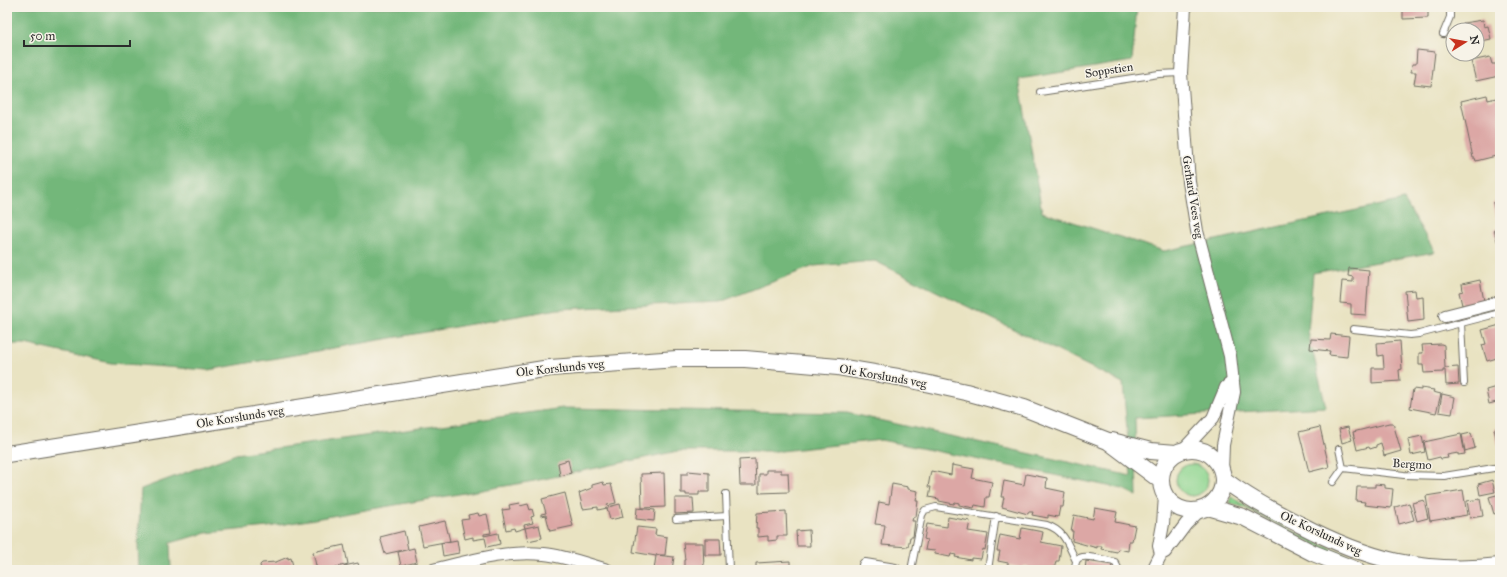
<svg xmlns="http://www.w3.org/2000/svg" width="1507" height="577" viewBox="0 0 1507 577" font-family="'IM FELL Great Primer',serif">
<rect width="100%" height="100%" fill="#f7f3e8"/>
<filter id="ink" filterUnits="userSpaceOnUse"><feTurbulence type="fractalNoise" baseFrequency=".025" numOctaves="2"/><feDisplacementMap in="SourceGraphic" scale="8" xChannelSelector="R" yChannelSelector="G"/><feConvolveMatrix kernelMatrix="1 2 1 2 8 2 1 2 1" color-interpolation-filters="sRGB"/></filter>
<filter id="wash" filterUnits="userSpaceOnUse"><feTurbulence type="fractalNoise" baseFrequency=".012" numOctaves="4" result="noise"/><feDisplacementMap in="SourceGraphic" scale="16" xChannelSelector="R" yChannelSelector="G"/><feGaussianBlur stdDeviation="0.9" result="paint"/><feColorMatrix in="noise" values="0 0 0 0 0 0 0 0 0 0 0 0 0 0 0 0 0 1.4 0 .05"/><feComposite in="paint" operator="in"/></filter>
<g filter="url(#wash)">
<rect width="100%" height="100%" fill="#e9e3c2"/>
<path fill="#8fd690" stroke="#5d805e" d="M1176 480a16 16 0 1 1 32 0a16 16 0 1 1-32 0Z
M1232,497C1248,509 1266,517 1283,526C1319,544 1354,561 1394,570C1357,570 1302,538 1269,520C1257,514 1244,506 1230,503Z"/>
<path fill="#73b77a" stroke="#4f7152" d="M7,7H1137L1132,61L1019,79L1042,212L1164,251L1404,200L1435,252L1313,273L1308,332L1326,407L1135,418L1137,496L1123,489L881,440L781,451H678L534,481L268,527L206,533L170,543L171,570H139L138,544L141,489L236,454L563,408L847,413L1131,476L1123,383L875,261L814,266L720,302L558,309L208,370L111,363L25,344H7Z"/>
<g id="blocks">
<path fill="#dca7a5" d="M1403,7H1428V18L1403,19Z
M1483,20L1484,27L1488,26L1491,39L1477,42V30H1465L1463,23Z
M1417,50L1435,52L1431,86L1414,84L1416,72H1411L1412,64H1416Z
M1490,57L1492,64H1496L1499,76L1476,81L1471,61Z
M1487,95L1488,100L1500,97V155L1476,161L1475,158H1473L1461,101Z
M1500,201V227H1499L1493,203Z
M1500,228V243L1498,244L1494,230Z
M1349,268L1369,270L1366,315L1351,314V304L1340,303L1342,281L1353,282V277L1348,276Z
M1480,280L1484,301L1462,305L1459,292L1463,291L1462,284Z
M1415,290L1416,297L1423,296L1424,320L1408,322L1405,291Z
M1500,325V357L1487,361L1482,345L1486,344L1482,330Z
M1331,334L1349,336L1347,357L1329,355L1330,351L1310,349L1311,339L1330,340Z
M1400,341L1402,369L1399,370L1400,381L1372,383V368H1384L1383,355L1378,356L1377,343Z
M1441,344L1444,345L1445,368L1458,367L1459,384L1446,385L1445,370H1443V372L1424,373L1423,365H1419V353H1423L1422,345Z
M1500,386V401L1489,404L1486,390Z
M1421,388L1434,390L1433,392L1441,394L1436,413L1410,408L1413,389L1421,390Z
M1442,394L1455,397L1452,414L1439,412Z
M1389,423H1393L1401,451L1384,456L1381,443L1376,445V447L1370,449L1369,447L1357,450L1353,432Z
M1320,427L1329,467L1309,472L1299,432Z
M1348,427L1352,440L1342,443L1339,429Z
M1500,428V444L1498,445L1494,429Z
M1471,433L1475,448L1465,451L1462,435Z
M1461,434L1465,454L1458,455V453L1447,455L1448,458L1441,459L1440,457L1428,460L1424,442Z
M1422,436L1425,452L1411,455L1408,439Z
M755,459L756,485H740L739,460Z
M568,460L571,473L560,476L558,463Z
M952,465L974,469L972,478L992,482L989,497H986L985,507L975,505L974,508L959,505V503L955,502L954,504L939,501V499L929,497L931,487H928L931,471L951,475Z
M766,470H781V473H788L789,492L759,493V474H766Z
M688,471L709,473V492H699V495H686V493H681V474H688Z
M664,473L665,507L642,508L641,474Z
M1026,474L1047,478L1046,488L1065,492L1063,507H1060L1058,517L1048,515V518L1032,515L1033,512H1028V514L1002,507L1004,497H1001L1004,481L1024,485Z
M1492,480L1495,492L1480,495L1478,484Z
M603,482L604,485L611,484L616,503L607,505L608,507L620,504L623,517L610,520L607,508L598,510V507L583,509L579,493L592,488V485Z
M892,484L908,487V489L918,491L916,501H918L916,517H913L912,521H915L913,537H910L908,547L882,545L885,525L875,524L879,502L889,504Z
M1375,484L1385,485V488L1393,489L1391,508L1364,505L1365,502L1356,501L1357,487H1375Z
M1463,490L1467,515L1430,521L1426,496Z
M565,493L573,526L550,531L546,515L541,516V514L546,513L542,499Z
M1500,494V512L1494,514L1489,497Z
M675,498H693L694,513L675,514Z
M1480,499L1483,516L1470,518L1467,501Z
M1424,500L1428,518L1417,521L1412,503Z
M519,503L520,506L528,504L530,510L532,509L534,516L531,517L533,523L524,525L525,528L515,531L514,528L506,530L502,510L510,509L509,505Z
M1409,503L1414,520L1399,524L1395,507Z
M637,508L655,510L654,521L636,519Z
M1095,508L1117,512L1115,522L1135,526L1132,541H1129L1128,551L1118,549L1117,552L1101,549L1102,546H1097V548L1072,541L1073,531H1071L1074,515L1093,519Z
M786,511L787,536H777V540L768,541V536L758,537V528H756L757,513Z
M478,513L479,516L487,514L491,533L484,534V536L498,533L500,544L487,547L485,538L473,540V537L465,539L461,520L469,519L468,515Z
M948,517L970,521L968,531L988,534L985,550L983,549L981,559L971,558V560L955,557L956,555L951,554L950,557L935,554V551L925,550L927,540L924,539L927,524L947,527Z
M445,521L450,541L423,546L419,527Z
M539,525L542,538L528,541L525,528Z
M637,527L656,529L655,535L667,537L665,555H656L674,557L672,570H654L656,556L633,552Z
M1022,528L1043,532L1041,542L1061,546L1059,561H1056L1054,570H1035L1028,569V566H1024L1023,568L1008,565V563L998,561L1000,551H997L1000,535L1020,539Z
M809,530L810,546H797L796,531Z
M404,531L408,549L385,554L380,537Z
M705,539H720L721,555H705Z
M457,540L459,553L443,556L441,543Z
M683,543H703L704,569L684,570V560H685Z
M344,545L348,564L327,570H317L313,552Z
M414,548L417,562L401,566L398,552Z
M288,557V559L291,558L294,570H261L260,565L262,563L276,562Z
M790,561V570H756V563Z
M1086,561L1112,565L1111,570H1085Z
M358,563L360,570H345L344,566Z"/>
</g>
</g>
<g filter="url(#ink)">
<use href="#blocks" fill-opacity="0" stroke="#6e6b60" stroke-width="1"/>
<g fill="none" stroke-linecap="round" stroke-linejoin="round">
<g stroke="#6e6b60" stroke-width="8">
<path id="lane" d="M1443,34L1450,17V7
M1040,92L1159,74L1181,73
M1461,323L1464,383
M1353,329L1410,335L1419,334L1500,313
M1339,449L1343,468L1404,475L1444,476L1500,467
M1333,482L1343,468
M726,494L729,570
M676,519L727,516
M911,570L922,515L925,510L936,507L1047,525C1065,531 1068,545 1076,561
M988,570L996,516
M1075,570C1075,567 1075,563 1077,560C1082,552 1107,561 1115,562L1119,570"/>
</g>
<g stroke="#6e6b60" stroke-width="14">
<path id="street" d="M1185,7L1181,73L1189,182L1197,231L1230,356L1234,392L1223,445L1222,471
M1445,316L1500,302
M1183,450L1213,418L1226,387L1232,382
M1161,554L1165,552L1186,524L1200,510
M865,565L895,570
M433,570C470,561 506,550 544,554C565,556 586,564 607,570
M1153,570L1161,554L1159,546L1163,524L1165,496"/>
</g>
<g stroke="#6e6b60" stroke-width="18">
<path id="secondary" d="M1112,441L1151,451L1176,453
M1161 480a31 31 0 1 1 62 0a31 31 0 1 1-62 0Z
M7,454L550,368L677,359H745L838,367L898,377L966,392L1024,408L1108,441L1160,480
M1223,479C1247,497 1272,511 1299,524C1366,559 1423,575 1500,566
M1208,507L1243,517L1313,553L1356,570"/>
</g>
<use href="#lane" stroke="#fff" stroke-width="6"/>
<use href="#street" stroke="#fff" stroke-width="12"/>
<use href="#secondary" stroke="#fff" stroke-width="16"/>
</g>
</g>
<g text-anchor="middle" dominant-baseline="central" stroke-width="3" stroke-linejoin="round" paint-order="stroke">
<g font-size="12" fill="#2b2b2b" stroke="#f7f3e8">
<text transform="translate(1109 70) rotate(-9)">Soppstien</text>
<text transform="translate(1193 197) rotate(81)">Gerhard Vees veg</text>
<text transform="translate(560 368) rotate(-6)">Ole Korslunds veg</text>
<text transform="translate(883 376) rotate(10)">Ole Korslunds veg</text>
<text transform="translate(240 417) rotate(-9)">Ole Korslunds veg</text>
<text transform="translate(1412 464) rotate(3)">Bergmo</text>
<text transform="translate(1321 533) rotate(25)">Ole Korslunds veg</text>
</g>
</g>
<rect width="1507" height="577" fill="none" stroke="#f7f3e8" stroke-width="24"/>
<g transform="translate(1465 42) rotate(79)"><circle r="19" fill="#f7f3e8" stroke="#a5a39c"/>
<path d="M0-3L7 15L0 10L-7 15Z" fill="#c8321e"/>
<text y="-6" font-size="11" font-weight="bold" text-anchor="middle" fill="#2b2b2b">N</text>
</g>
<path d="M24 40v6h106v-6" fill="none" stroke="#2b2b2b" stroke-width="2"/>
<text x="30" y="40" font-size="12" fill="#2b2b2b" stroke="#f7f3e8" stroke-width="3" paint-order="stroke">50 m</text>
</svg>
